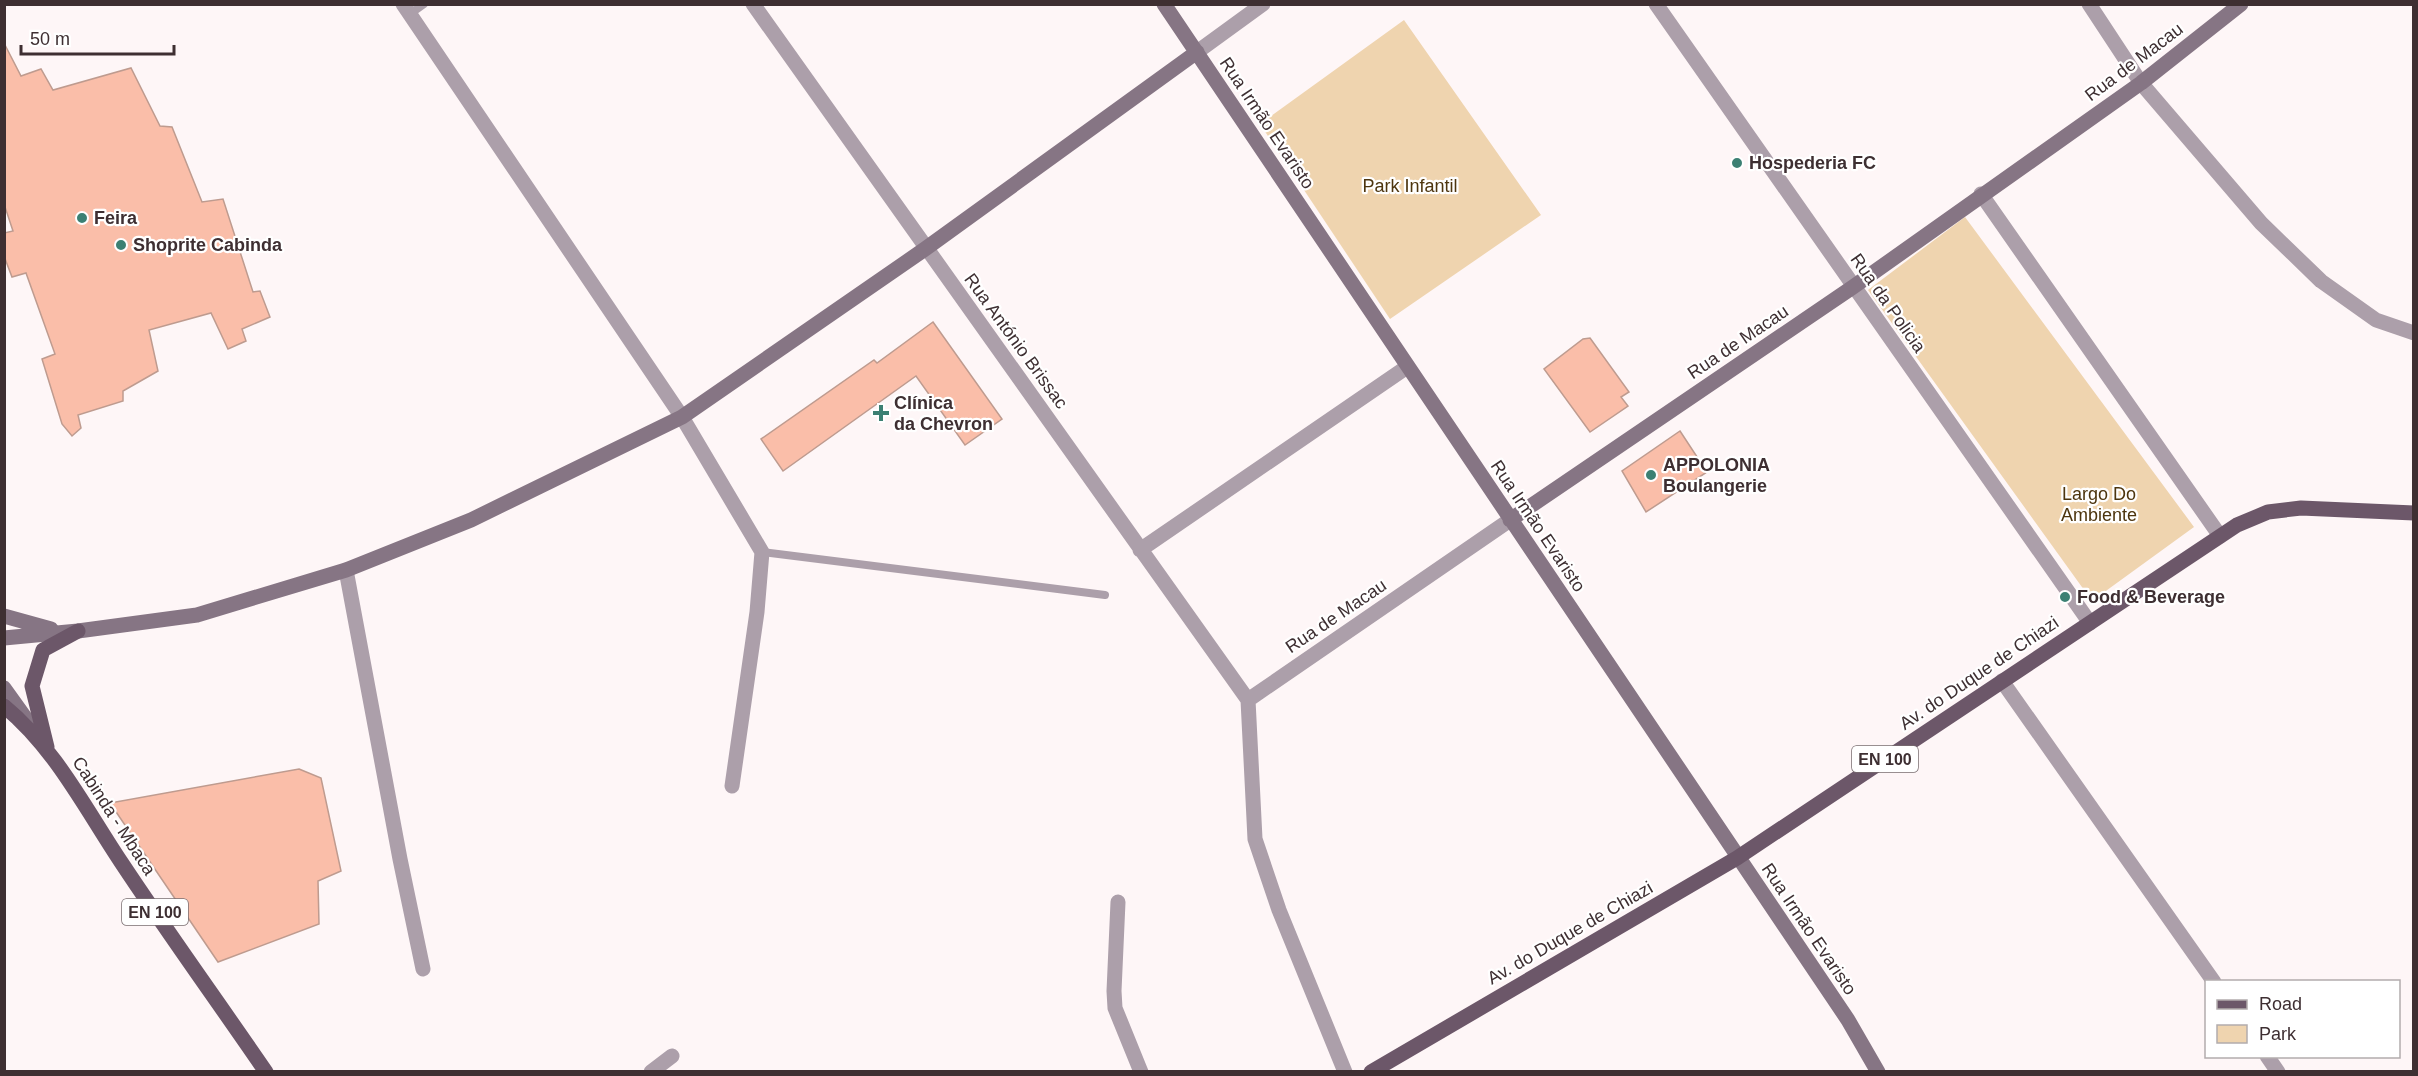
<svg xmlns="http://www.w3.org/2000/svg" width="2418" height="1076" viewBox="0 0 2418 1076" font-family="Helvetica,sans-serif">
<rect width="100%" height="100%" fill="#fef6f7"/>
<path fill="#efd4af" d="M1404,20L1541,215L1390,319L1260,124Z
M1965,217L2194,527L2092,601L1868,290Z"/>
<path fill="#fabea9" stroke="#be9b8f" stroke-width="1.5" d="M4,43L21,76L41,69L53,90L131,68L160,126L172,127L202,202L223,199L253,292L260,291L270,317L242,329L246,341L228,349L211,313L149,330L158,371L123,391V401L78,415L81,428L72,436L62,424L42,359L55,354L26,273L12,277L4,256V233L13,231L4,204Z
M933,322L1002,419L965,445L916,376L783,471L761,439L874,360L877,363Z
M1590,338L1629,392L1621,397L1628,406L1590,432L1544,369L1583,339Z
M1680,431L1707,472L1646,512L1622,471Z
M299,769L321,778L341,871L318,881L319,924L218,962L110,803Z"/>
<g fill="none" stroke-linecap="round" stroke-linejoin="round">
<path stroke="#ac9faa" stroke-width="8" d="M410,14L424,4
M762,552L1105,595"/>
<path stroke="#ac9faa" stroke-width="15" d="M403,4L682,417L762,552L757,612L732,786
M753,4L1248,700
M1656,4L2090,623
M2089,4L2141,83L2261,223L2321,281L2376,320L2414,333
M1197,52L1263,4
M1981,194L2220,536
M1140,550L1407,367
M346,570L400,859L423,969
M2002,681L2214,982
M1248,700L1255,839L1279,910L1345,1072
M1248,700L1510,520
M1118,902L1114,991L1115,1008L1141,1072
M2267,1056L2278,1072
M651,1072L672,1056"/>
<path stroke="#867584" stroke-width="15" d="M1164,4L1848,1020L1878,1072
M1510,520L1853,287L2141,83L2241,4
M4,616L51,629
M4,638L78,631L197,615L346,570L471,520L682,417L925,249L1197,52
M4,688L32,727"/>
<path stroke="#6c5769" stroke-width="15" d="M4,706C55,748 85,808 121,862C168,933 218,1002 266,1072
M47,747L32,686L43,650L78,631
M1371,1072L1737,858L2237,525L2268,512L2301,508L2414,513"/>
</g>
<g fill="#3c8073" stroke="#fff" stroke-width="2">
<circle cx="1737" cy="163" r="6"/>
<circle cx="82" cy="218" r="6"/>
<circle cx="121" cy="245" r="6"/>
<path d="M878 404h6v6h6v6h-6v6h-6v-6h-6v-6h6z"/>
<circle cx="1651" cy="475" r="6"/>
<circle cx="2065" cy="597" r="6"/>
</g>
<g text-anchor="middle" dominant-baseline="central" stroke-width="4.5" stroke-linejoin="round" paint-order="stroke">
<g fill="#fff" stroke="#786d70" stroke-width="1.5">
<rect x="1852" y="746" width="66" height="26" rx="4.5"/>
<rect x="122" y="899" width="66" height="26" rx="4.5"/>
</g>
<g font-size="16" font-weight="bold" fill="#3e2f32">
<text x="1885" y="759">EN 100</text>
<text x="155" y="912">EN 100</text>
</g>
<g font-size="18" fill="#3e2f32" stroke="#fff">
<text transform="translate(2134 62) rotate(-37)">Rua de Macau</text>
<text transform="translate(1267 123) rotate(56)">Rua Irmão Evaristo</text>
<text transform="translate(1888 303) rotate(55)">Rua da Policia</text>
<text transform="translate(1016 341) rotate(54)">Rua António Brissac</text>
<text transform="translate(1738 342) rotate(-34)">Rua de Macau</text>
<text transform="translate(1538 526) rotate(56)">Rua Irmão Evaristo</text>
<text transform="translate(1336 616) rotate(-34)">Rua de Macau</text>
<text transform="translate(1979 673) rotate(-34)">Av. do Duque de Chiazi</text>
<text transform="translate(114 816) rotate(57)">Cabinda - Mbaca</text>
<text transform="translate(1809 929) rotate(56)">Rua Irmão Evaristo</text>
<text transform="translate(1570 933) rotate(-30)">Av. do Duque de Chiazi</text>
</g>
<g font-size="18" font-weight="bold" fill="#3e2f32" stroke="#fff" text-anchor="start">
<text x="1749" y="163">Hospederia FC</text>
<text x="94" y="218">Feira</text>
<text x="133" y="245">Shoprite Cabinda</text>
<text x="894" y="403">Clínica<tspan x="894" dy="21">da Chevron</tspan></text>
<text x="1663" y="465">APPOLONIA<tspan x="1663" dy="21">Boulangerie</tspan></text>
<text x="2077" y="597">Food &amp; Beverage</text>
</g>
<g font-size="18" fill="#4d350e" stroke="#fff">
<text x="1410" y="186">Park Infantil</text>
<text x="2099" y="494">Largo Do<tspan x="2099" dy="21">Ambiente</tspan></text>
</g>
</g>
<rect width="2418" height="1076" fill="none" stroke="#3e2f32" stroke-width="12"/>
<rect x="2205" y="980" width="195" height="78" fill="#ffffff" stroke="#b2acad" stroke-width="1.5"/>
<rect x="2217" y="1000" width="30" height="9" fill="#6c5769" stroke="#b2acad" stroke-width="1.5"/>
<text x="2259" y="1010" font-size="18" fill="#3e2f32">Road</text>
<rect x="2217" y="1025" width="30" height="18" fill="#efd4af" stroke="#b2acad" stroke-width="1.5"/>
<text x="2259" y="1040" font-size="18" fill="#3e2f32">Park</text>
<path d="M21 45v9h153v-9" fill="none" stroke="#3e2f32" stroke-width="3"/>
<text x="30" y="45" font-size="18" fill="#3e2f32" stroke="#ffffff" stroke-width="4.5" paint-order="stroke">50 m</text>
</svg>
